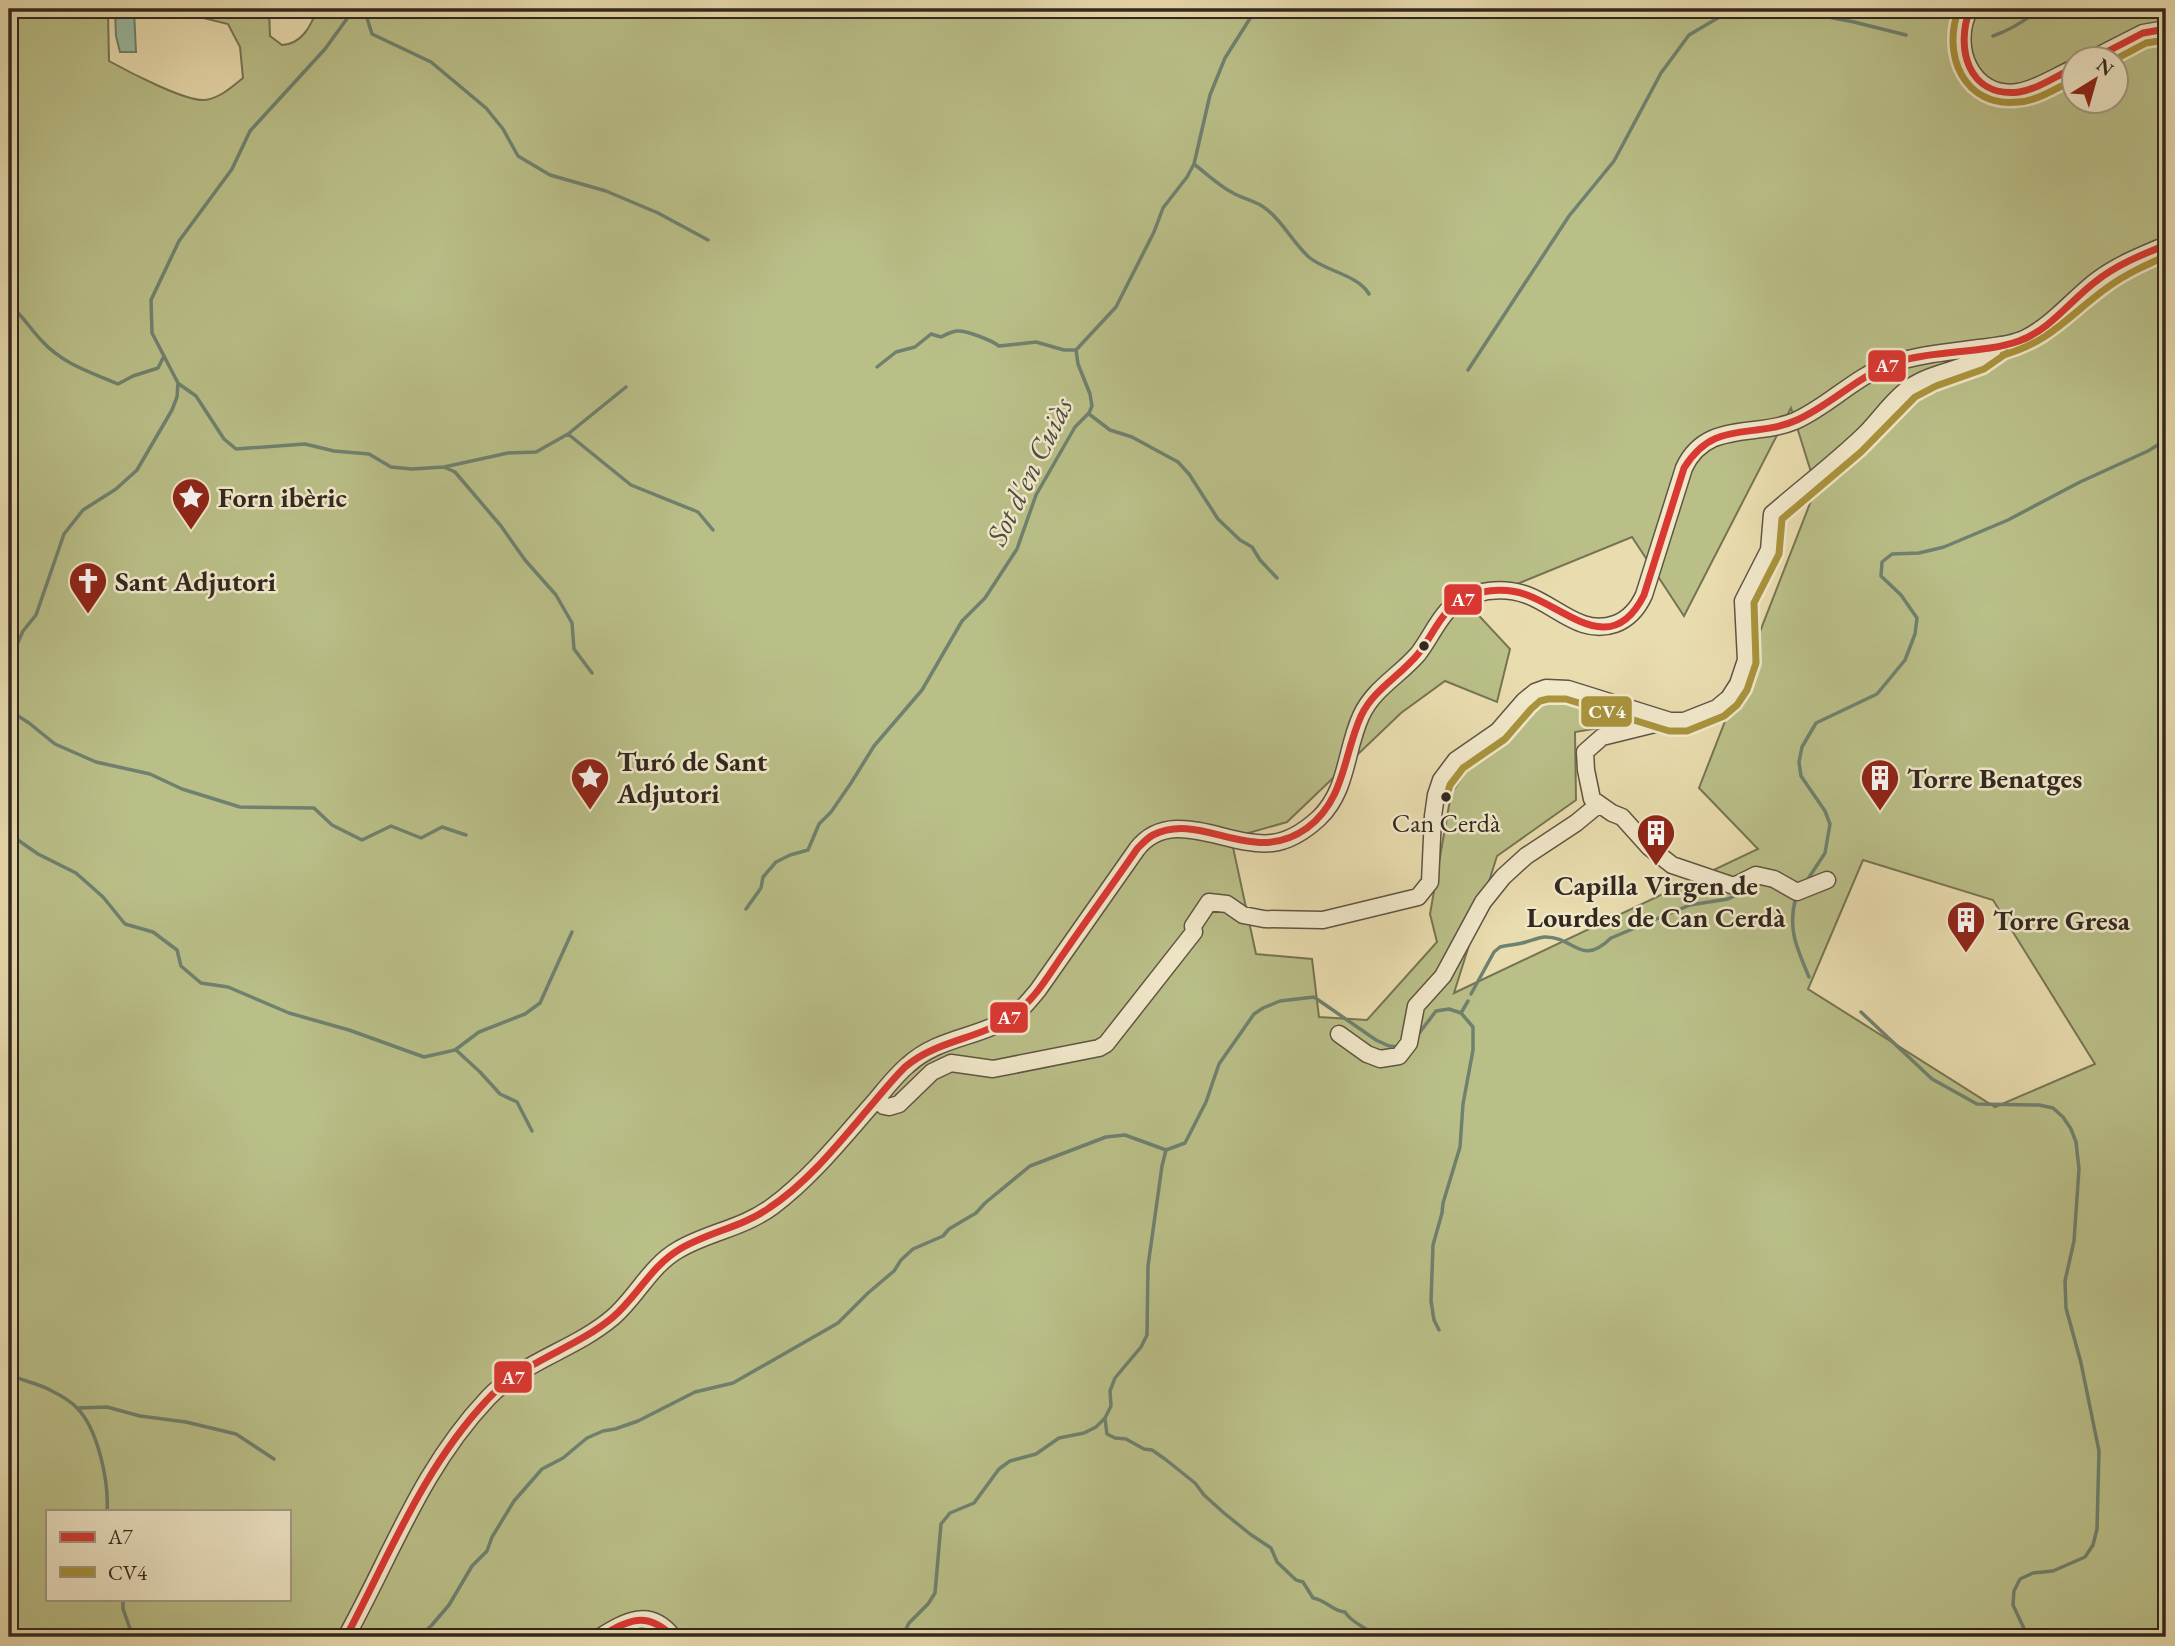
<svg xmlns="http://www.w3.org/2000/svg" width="2175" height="1646" viewBox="0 0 2175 1646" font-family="'EB Garamond',serif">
<rect width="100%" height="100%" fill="#e9dcae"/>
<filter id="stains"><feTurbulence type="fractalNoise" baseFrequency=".00286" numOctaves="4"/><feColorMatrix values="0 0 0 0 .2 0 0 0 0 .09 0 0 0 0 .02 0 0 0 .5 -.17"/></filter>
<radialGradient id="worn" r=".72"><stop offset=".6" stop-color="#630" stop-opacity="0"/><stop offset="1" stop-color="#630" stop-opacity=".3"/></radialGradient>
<path fill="#babf88" stroke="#767454" stroke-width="2" fill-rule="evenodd" d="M9,9H112L108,13L109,61C127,71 186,102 205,100C220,98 232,87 243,78L240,47L228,24L167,9H237L244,16L254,18L259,15L262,9H269L270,36L282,45C302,44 311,26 317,9H2166V1637H9ZM2074,60H2116V102H2074ZM1791,408L1816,488L1699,788L1758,849L1454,993L1497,856L1576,800L1575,732L1653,719L1559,690L1493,731L1451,794L1430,914L1437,942L1367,1020L1319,1017L1312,959L1256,954L1231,838L1287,822L1401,713L1445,681L1497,702L1510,649L1468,604L1632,537L1684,616ZM1863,860L1993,900L2095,1064L1995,1107L1808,989ZM47,1511H289V1599H47Z"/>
<path fill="#99bca4" stroke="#6f816f" stroke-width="2" d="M134,10L136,52H120L116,36L115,11Z"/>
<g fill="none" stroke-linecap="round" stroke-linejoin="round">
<path stroke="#6f816f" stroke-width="3.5" d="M368,9L367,18L372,34L431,62L486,108L503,129L518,156L550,175L606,191L658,213L708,240
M1787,9L1854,22L1906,35
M1993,36C2010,30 2025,21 2039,9
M1194,164C1207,174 1218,185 1233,193C1242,198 1254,201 1262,206C1282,219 1294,245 1310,258C1326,271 1358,275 1369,294
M9,305C23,315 30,329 42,341C63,364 90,372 118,384L133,376L158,368L164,356
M877,367L896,352L915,347L931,334L941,337C947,334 952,331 958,331C968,331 991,340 999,346L1036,342L1064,350H1076
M1468,370L1569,216L1614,161L1661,73L1689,35L1733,9
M179,384L196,396L224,439L236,449L305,444L334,451L369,454L391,467L412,469L444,467L508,453L536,452L568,434L626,387
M1089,414L1110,430L1132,437L1178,462L1189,474L1218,519L1240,540L1252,547L1260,560L1277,578
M568,434L631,485L698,512L713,530
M444,467L455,472L501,526L525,560L556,595L572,623L574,649L592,673
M9,693L15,649L23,631L36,615L64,534L83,510L116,489L137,470L172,410L177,397L178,383L152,333L151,300L179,241L232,169L250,131L325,49L354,9
M9,710L29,723L55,744L96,762L150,774L182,789L240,807L314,808L332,825L362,840L391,826L421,838L442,827L466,835
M9,829L15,838L38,854L76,873L103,897L125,924L153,932L177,950L181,966L201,983L228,987L289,1013L349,1030L424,1057L455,1050L479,1032L525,1014L540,1003L572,932
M1806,882L1825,853L1830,824L1825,811L1801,776L1799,762L1802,747L1816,723L1877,694L1905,660L1915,634L1917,618L1901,595L1881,576L1882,562L1892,554L1919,553L1944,547L2008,520L2080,482L2148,451L2166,440
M1796,897C1787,929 1797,948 1809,977
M746,909L761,888L763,877L776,862L790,855L808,850L819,824L831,812L851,783L874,746L922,690L962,621L985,598L1017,549L1036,495L1075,427L1089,413L1092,406L1090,394L1078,364L1076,350L1116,307L1154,232L1163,208L1187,177L1194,164L1210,95L1225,58L1256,9
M1471,994L1494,952L1500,947C1507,945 1514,945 1522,943C1529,942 1536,938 1544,937C1575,936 1580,968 1611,938L1690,905L1728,899L1762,883
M1861,1012L1932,1079L1977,1104L2039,1105L2053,1108L2063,1117L2071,1129L2076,1142L2079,1169L2074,1241L2065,1281L2066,1308L2081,1363L2099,1451L2097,1529L2093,1545L2085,1557L2053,1571L2033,1573L2020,1579L2014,1591L2013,1605L2028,1637
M1461,1013L1468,1001
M1417,1036L1436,1011L1449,1009L1461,1013
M456,1050L480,1072L500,1094L517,1102L532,1131
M1166,1150L1185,1143L1206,1102L1219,1064L1254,1014L1263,1008L1280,1001L1314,997L1376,1040L1389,1046L1398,1047
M1439,1330L1434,1320L1431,1301L1433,1245L1442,1213L1443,1203L1460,1147L1463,1104L1473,1050V1027L1461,1013
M9,1374C22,1381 37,1383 50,1390C58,1394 71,1401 77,1408C98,1429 109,1482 107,1511
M77,1408L107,1407L140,1416L186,1422L236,1434L274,1459
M1105,1419L1107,1434L1115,1438L1126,1439L1144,1449L1152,1450L1165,1459L1195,1483L1204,1495L1224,1513L1250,1534L1271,1548L1277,1562L1296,1580L1303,1582L1313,1598C1326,1600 1334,1612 1345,1612C1351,1623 1368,1628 1377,1637
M123,1599V1609L133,1637
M418,1637L431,1626L449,1605L472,1566L487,1551L492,1537L514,1501L542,1469L563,1458L587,1438L603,1431L615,1429L638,1421L695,1392L733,1383L838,1323L868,1293L894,1271L901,1260L913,1249L943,1236L949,1229L976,1213L985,1203L1030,1166L1106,1137L1125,1135L1166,1150
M902,1637L909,1623L928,1604L935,1593L941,1524L950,1513L974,1503L999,1469L1010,1461L1036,1454L1059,1438L1084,1433L1096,1427L1105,1418L1111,1406L1110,1391L1115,1378L1141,1347L1147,1335L1148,1266L1162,1166L1166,1150"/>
<g stroke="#5f5543" stroke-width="19">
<path id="minor" d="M1970,9C1950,45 1971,99 2018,92C2037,89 2056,76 2074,68
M2090,60L2143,33L2166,29
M1667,721L1602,737L1585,752L1586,770L1592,799L1612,813L1622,817L1649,847L1672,865L1734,886L1756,875L1774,879L1797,892L1827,880
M1339,1034L1367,1054L1380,1059L1399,1056L1409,1043L1416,1006L1443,976L1483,902L1503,877L1526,856L1576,823L1599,804
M877,1099L884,1106L889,1107L899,1104L932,1072L951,1063L993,1069L1099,1048L1106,1044L1194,932L1193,926L1209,902L1227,904L1243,915L1264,919L1323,920L1418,897L1430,882L1433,816L1436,795L1441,780L1456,760L1498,731L1524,701L1535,692L1546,688L1568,689L1670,721H1684L1717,708L1729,698L1738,684L1746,660L1743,601L1769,550L1772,514C1803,487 1835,463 1865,434C1880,419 1892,400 1909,388C1937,368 1977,370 2000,345
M346,1637C392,1554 421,1469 488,1398C523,1361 574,1350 612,1318C636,1298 650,1266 678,1250C708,1232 742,1229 773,1206C812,1177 844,1136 876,1100C886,1088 896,1075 908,1065C937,1038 976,1038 1008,1019C1020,1012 1029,1001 1038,990L1137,849C1171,805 1228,848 1272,843C1290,841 1306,830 1319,818C1348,790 1345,751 1361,716C1373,689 1399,676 1418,654C1429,640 1436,623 1448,610C1455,602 1465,597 1475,594C1492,589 1510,589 1527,595C1557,606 1581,636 1615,624C1629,619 1638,608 1644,595L1684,468C1706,420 1755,438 1795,421C1829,406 1855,376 1891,364C1919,354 1950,352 1979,348C1995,346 2012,345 2026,338C2053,324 2072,300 2096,281C2117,265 2142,255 2166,245
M600,1637C626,1621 650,1607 673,1637"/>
</g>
<use href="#minor" stroke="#f1e8ca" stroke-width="16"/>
<g stroke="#f1e8ca" stroke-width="12">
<path id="bus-1" d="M1970,9C1955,48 1968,98 2019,92C2038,89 2056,76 2074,68
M2091,60L2143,33L2166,29
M346,1637C389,1556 423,1468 487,1400C521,1362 573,1350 612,1318C637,1297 651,1266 680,1249C709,1232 742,1227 769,1208C810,1181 842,1139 874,1102C884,1090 894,1078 905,1067C938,1039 980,1040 1013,1015C1035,1000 1049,974 1064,953C1088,918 1113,884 1137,849C1142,844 1147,838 1153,835C1202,810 1252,868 1307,828C1345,800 1343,756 1361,716C1373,690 1400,676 1418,654C1435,633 1442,606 1470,596C1487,589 1509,588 1527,595C1568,610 1612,659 1644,595L1684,468C1715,418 1752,440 1797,420C1835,403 1862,371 1904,360C1940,350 1986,353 2019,341C2050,330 2070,301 2095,282C2116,265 2141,255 2166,245
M600,1637C628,1620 647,1610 673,1637"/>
</g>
<g stroke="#f1e8ca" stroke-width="12">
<path id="bus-2" d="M1959,9C1941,54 1964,108 2018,102C2038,101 2056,88 2074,80
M2114,60L2146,43L2166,40
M2003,355C2051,342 2070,314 2108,287C2126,274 2146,265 2166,256
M1446,798L1450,785L1463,768L1505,739L1531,709L1540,701L1548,699H1566L1669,731H1687L1724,716L1737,705L1747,690L1756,663L1754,603L1779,554L1782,519L1861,452L1915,397L1936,386L1984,369L2007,353"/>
</g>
<use href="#bus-1" stroke="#da3832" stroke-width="7"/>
<use href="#bus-2" stroke="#a9933c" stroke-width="7"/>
</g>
<defs>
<g id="sight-pin" transform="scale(2.0125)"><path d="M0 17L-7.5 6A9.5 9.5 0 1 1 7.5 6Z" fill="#8f2418" stroke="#f1e8ca"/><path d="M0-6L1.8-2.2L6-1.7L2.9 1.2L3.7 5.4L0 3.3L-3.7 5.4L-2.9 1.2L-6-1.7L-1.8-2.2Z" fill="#fff"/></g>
<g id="church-pin" transform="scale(2.0125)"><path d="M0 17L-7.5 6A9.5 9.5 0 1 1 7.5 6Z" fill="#8f2418" stroke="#f1e8ca"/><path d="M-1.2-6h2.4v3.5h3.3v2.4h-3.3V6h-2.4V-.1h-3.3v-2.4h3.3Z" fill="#fff"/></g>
<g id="building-pin" transform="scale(2.0125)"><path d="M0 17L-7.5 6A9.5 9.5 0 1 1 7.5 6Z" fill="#8f2418" stroke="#f1e8ca"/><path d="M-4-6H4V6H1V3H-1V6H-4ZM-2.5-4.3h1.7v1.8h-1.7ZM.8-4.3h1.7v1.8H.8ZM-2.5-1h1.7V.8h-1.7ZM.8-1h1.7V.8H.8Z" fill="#fff"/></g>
</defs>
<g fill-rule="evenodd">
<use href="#sight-pin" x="191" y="497"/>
<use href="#church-pin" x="88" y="581"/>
<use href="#sight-pin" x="590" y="777"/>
<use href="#building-pin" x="1880" y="778"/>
<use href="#building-pin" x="1656" y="833"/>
<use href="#building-pin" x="1966" y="920"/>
</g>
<g fill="#31281f" stroke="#f1e8ca" stroke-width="2.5">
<circle cx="1424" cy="646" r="6"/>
<circle cx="1446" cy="797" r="6"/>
</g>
<g text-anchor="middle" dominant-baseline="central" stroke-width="5" stroke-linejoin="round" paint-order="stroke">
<g font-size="26" fill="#31281f" stroke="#f1e8ca">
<text x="1446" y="823">Can Cerdà</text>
</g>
<g font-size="28" font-weight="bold" fill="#31281f" stroke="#f1e8ca" text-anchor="start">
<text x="218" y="497">Forn ibèric</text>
<text x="115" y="581">Sant Adjutori</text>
<text x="617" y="761">Turó de Sant<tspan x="617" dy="32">Adjutori</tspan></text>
<text x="1907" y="778">Torre Benatges</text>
<text x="1656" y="885" text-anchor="middle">Capilla Virgen de<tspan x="1656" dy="32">Lourdes de Can Cerdà</tspan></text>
<text x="1993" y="920">Torre Gresa</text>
</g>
<g font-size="30" font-style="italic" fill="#4b4d40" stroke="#f1e8ca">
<text transform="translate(1029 471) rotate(-64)">Sot d'en Cuiàs</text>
</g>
</g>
<g stroke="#f1e8ca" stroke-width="2.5">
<rect x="1867" y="349" width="40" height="34" rx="7" fill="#da3832"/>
<rect x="1443" y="583" width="40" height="33" rx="7" fill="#da3832"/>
<rect x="1580" y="695" width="53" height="33" rx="7" fill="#a9933c"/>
<rect x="989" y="1001" width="40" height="33" rx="7" fill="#da3832"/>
<rect x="493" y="1360" width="40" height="34" rx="7" fill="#da3832"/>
</g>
<g font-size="19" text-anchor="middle" font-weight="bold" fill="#fff">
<text x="1887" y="372">A7</text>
<text x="1463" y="606">A7</text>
<text x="1607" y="718">CV4</text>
<text x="1009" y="1024">A7</text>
<text x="513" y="1384">A7</text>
</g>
<rect width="2175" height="1646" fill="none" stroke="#e9dcae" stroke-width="35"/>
<rect x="10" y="10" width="2154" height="1625" fill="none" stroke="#31281f" stroke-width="3.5"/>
<rect x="18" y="18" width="2140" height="1611" fill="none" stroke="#31281f" stroke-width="2"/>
<rect x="46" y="1510" width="245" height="91" fill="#f1e8ca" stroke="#a49b86" stroke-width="2"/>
<rect x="60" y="1532" width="35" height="10" fill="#da3832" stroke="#a49b86" stroke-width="2"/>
<text x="108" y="1544" font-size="21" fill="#31281f">A7</text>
<rect x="60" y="1567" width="35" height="10" fill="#a9933c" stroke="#a49b86" stroke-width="2"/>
<text x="108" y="1580" font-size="21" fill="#31281f">CV4</text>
<g transform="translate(2095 80) rotate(37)"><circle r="33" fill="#f1e8ca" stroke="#a49b86" stroke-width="2"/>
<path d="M0-5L12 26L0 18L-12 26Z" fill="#8f2418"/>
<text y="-10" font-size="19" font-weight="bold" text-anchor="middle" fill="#31281f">N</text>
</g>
<rect width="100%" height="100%" filter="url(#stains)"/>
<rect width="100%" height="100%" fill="url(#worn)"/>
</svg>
